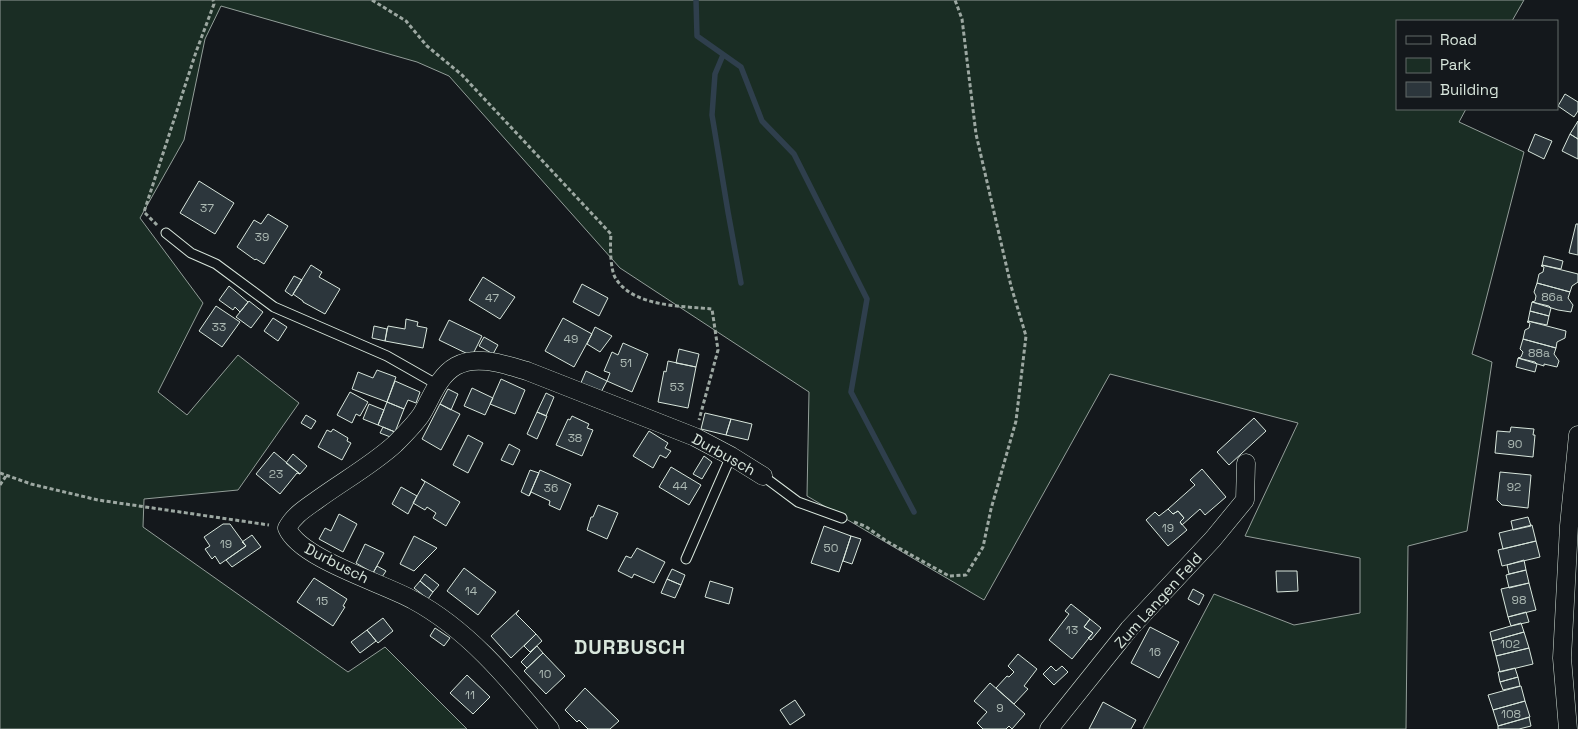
<svg xmlns="http://www.w3.org/2000/svg" width="1578" height="729" viewBox="0 0 1578 729" font-family="'Space Grotesk',sans-serif">
<rect width="100%" height="100%" fill="#14181c"/>
<path fill="#1a2d24" stroke="#939e99" d="M0,0H1524L1512,21H1397V109H1466L1459,122L1524,152L1472,354L1492,362L1467,531L1408,546L1406,729H1143L1214,594L1294,625L1360,613V558L1245,536L1298,423L1110,374L984,600L807,496L809,392L620,268L449,76L417,62L221,6L205,39L184,140L140,218L203,303L158,392L187,415L238,355L299,403L238,490L144,499L143,527L348,672L385,647L467,729H0Z"/>
<g fill="none" stroke-linecap="round" stroke-linejoin="round">
<path stroke="#2f3f4d" stroke-width="5.5" d="M696,0L697,36L741,67L762,121L794,154L867,299L851,392L914,512
M723,55L715,74L712,115L728,212L741,283"/>
</g>
<path fill="#2c363c" stroke="#d8e6dc" d="M1565,94L1578,102V111L1574,117L1558,106Z
M1578,121V139L1570,134Z
M1535,134L1552,141L1544,159L1528,151Z
M1570,134L1578,139V159L1562,151Z
M199,181L234,203L215,234L180,213Z
M268,214L288,226L264,264L256,259L255,260L237,247L254,220L261,224Z
M1576,224H1578V255L1569,253Z
M1544,256L1563,261L1561,269L1542,265Z
M311,265L322,272L319,277L340,289L325,314L303,302V301L293,294Z
M1542,265L1578,274V282L1572,286L1570,292L1537,283L1539,274L1543,272L1544,267L1541,266Z
M294,276L302,280L292,296L285,291Z
M483,277L515,297L500,319L469,300Z
M1537,283L1570,292L1568,298L1573,305L1571,312L1558,310L1532,302L1535,301L1536,296L1534,292Z
M582,284L608,298L599,316L573,302Z
M229,286L248,302L240,312L235,307L233,310L219,300Z
M249,301L263,312L251,328L236,317Z
M1532,302L1549,306L1551,308L1549,316L1530,311Z
M216,306L240,322L222,347L199,331Z
M1530,311L1549,316L1547,325L1528,321Z
M273,318L287,327L278,341L264,331Z
M563,318L592,334L574,367L545,351Z
M406,319L418,322L417,326L427,328L423,348L385,341L388,326L405,329Z
M449,320L482,336L472,356L439,340Z
M1528,321L1566,331L1565,338L1557,342L1556,348L1523,339L1525,330L1529,328L1530,323L1527,322Z
M374,326L387,329L385,341L372,338Z
M595,327L612,336L600,352L587,344Z
M484,337L498,345L493,354L479,346Z
M1523,339L1556,348L1554,354L1559,361L1557,367L1544,364V366L1518,358L1521,357L1523,352L1520,349Z
M623,343L648,354L632,392L607,381L610,373L604,371L612,352L618,355Z
M679,349L699,354L696,367L676,363Z
M1518,358L1535,362L1537,364L1535,372L1516,367Z
M668,361L696,367L688,408L658,402L664,371L666,372Z
M377,370L396,377L387,402L352,389L358,372L373,378Z
M586,371L607,381L600,394L580,385Z
M501,379L525,390L515,414L490,404Z
M395,381L420,392L416,403L408,400L404,409L387,402Z
M472,388L493,398L485,415L464,406Z
M448,389L458,394L451,410L440,404Z
M350,392L368,402L360,416L356,414L352,423L337,415Z
M546,393L554,397L546,416L537,412Z
M387,402L404,409L395,432L378,425Z
M369,404L384,410L378,425L363,419Z
M440,404L460,414L441,450L422,439Z
M537,412L547,416L537,439L527,434Z
M705,413L731,419L726,435L701,429Z
M306,415L316,421L311,429L301,423Z
M572,416L589,424L587,428L593,430L582,456L556,445L568,419L570,420Z
M1254,418L1266,431L1229,465L1217,452Z
M731,419L752,424L748,440L726,435Z
M383,427L395,432L393,438L380,433Z
M1511,427L1534,429L1533,435H1535L1533,457L1495,453L1497,431L1510,432Z
M333,429L348,438L347,441L351,443L342,460L318,447L327,430L331,432Z
M649,431L668,443L665,448L671,451L666,458L660,455L653,468L633,456Z
M468,435L483,443L468,473L453,465Z
M509,444L520,450L513,465L501,460Z
M274,452L300,474L297,473L280,494L256,474Z
M293,454L307,466L300,474L286,463Z
M704,456L712,462L702,479L693,474Z
M671,467L701,485L689,505L659,487Z
M1202,469L1226,497L1205,515L1200,509L1182,525L1180,522L1184,518L1178,511L1173,514L1168,509L1195,485L1190,480Z
M530,470L539,473L529,496L521,492Z
M540,470L571,484L560,510L549,505L550,501L531,492L529,496Z
M1500,472L1531,475L1528,508L1502,505L1497,500Z
M421,479L460,502L446,526L433,518L436,513L427,507L425,510L413,503L425,482Z
M401,487L417,496L408,514L392,504Z
M598,505L618,513L607,539L587,530L591,517H593Z
M1168,509L1173,514L1178,511L1184,518L1180,522L1187,530L1168,546L1146,520L1155,512L1159,516Z
M339,514L357,524L343,552L319,539L325,528L331,531Z
M1528,517L1531,526L1513,530L1511,521Z
M223,524H230L246,546L220,564L215,556L212,559L205,549L210,546L204,537Z
M1532,525L1536,541L1503,549L1499,533Z
M824,526L851,536L839,572L811,563Z
M252,535L261,547L232,567L226,560L246,546L242,542Z
M414,536L437,548L414,571L400,564Z
M851,536L861,539L852,564L843,561Z
M1536,541L1540,557L1502,566L1498,550Z
M365,544L384,553L373,573L356,563Z
M637,548L665,562L654,583L634,574L632,578L618,571L626,556L631,558Z
M1524,560L1526,570L1509,574L1507,565Z
M377,566L386,571L382,577L373,573Z
M464,568L496,592L478,615L447,591Z
M672,569L685,575L681,585L667,579Z
M1526,570L1529,583L1509,588L1506,575Z
M1276,571H1297L1298,591L1277,592Z
M425,574L439,585L433,592L420,581Z
M314,578L347,599L343,606L345,607L333,626L297,602Z
M667,579L681,585L675,598L661,593Z
M420,581L433,592L428,599L414,588Z
M710,581L733,588L729,604L705,597Z
M1529,583L1536,610L1508,617L1501,589Z
M1193,589L1204,595L1199,605L1188,599Z
M1071,604L1090,619L1084,627L1093,633L1072,659L1049,640L1069,614L1065,611Z
M519,610L516,614L536,634L511,658L491,636Z
M1526,612L1529,622L1511,626L1508,617Z
M383,618L393,631L378,643L367,630Z
M1090,619L1101,628L1091,640L1088,638L1093,633L1084,627Z
M1521,623L1524,632L1492,641L1490,632Z
M1150,627L1179,642L1159,678L1131,663Z
M435,628L450,638L444,646L430,636Z
M367,630L376,641L360,653L351,642Z
M1524,632L1529,648L1496,656L1492,641Z
M536,634L542,641L530,652L524,646Z
M537,646L543,653L527,668L521,662Z
M1529,648L1533,664L1500,672L1496,656Z
M543,653L565,676L546,694L524,671Z
M1018,654L1037,669L1024,686L1028,689L1014,704L996,688L1007,676L1009,677L1014,672L1008,666Z
M1051,666L1056,671L1062,666L1068,672L1054,685L1043,674Z
M1515,668L1518,677L1500,682L1498,672Z
M467,675L490,697L473,714L450,693Z
M1518,677L1520,686L1503,690L1500,682Z
M990,683L1025,714L1012,729L1009,726L1006,729H983L977,723L987,712L974,701Z
M1521,686L1525,701L1493,710L1488,695Z
M585,688L619,721L610,729H588L579,720L577,722L565,710Z
M795,700L805,715L790,725L780,710Z
M1525,701L1530,717L1498,726L1493,710Z
M1103,702L1136,720L1131,729H1089Z
M1529,717L1531,726L1519,729H1498V726Z"/>
<g fill="none" stroke-linecap="round" stroke-linejoin="round">
<g stroke="#d8e6dc" stroke-width="11">
<path id="lane" d="M166,233L191,253L216,264L274,307L387,356L438,385
M763,476L798,502L842,518
M686,559L731,456"/>
</g>
<g stroke="#d8e6dc" stroke-width="19">
<path id="street" d="M550,729C510,681 469,630 413,600C383,583 300,559 287,528C294,515 306,508 317,500C343,481 372,465 395,444C404,435 414,425 421,415C431,399 438,376 456,366C477,354 506,365 527,371L695,437L731,456L763,476
M1049,729L1129,629L1213,539L1245,500L1246,463
M1568,729L1562,658L1569,526L1578,435"/>
</g>
<path stroke="#9da8a2" stroke-width="3" stroke-dasharray="4 2.5" stroke-linecap="butt" d="M372,0L406,21L427,46L462,75L611,234C610,244 610,271 616,279C634,307 682,306 712,309L718,350L699,420
M157,225L144,212L196,52L214,4L213,0
M0,473L31,484L98,500L269,525
M0,485L6,476
M854,522L865,526L888,542L949,576L966,575L983,547L991,509L1016,421L1026,336L1011,286L976,134L962,19L955,0"/>
<use href="#lane" stroke="#14181c" stroke-width="9"/>
<use href="#street" stroke="#14181c" stroke-width="18"/>
</g>
<g text-anchor="middle" dominant-baseline="central" stroke-width="4" stroke-linejoin="round" paint-order="stroke">
<g font-size="12" fill="#adbab4">
<text x="207" y="208">37</text>
<text x="262" y="237">39</text>
<text x="1552" y="297">86a</text>
<text x="492" y="298">47</text>
<text x="219" y="327">33</text>
<text x="571" y="339">49</text>
<text x="1539" y="353">88a</text>
<text x="626" y="363">51</text>
<text x="677" y="387">53</text>
<text x="575" y="438">38</text>
<text x="1515" y="444">90</text>
<text x="276" y="474">23</text>
<text x="680" y="486">44</text>
<text x="1514" y="487">92</text>
<text x="551" y="488">36</text>
<text x="1168" y="528">19</text>
<text x="226" y="544">19</text>
<text x="831" y="548">50</text>
<text x="471" y="591">14</text>
<text x="1519" y="600">98</text>
<text x="322" y="601">15</text>
<text x="1072" y="630">13</text>
<text x="1510" y="644">102</text>
<text x="1155" y="652">16</text>
<text x="545" y="674">10</text>
<text x="470" y="695">11</text>
<text x="1000" y="708">9</text>
<text x="1511" y="714">108</text>
</g>
<g font-size="15" fill="#d8e6dc" stroke="#14181c">
<text transform="translate(724 454) rotate(29)">Durbusch</text>
<text transform="translate(337 563) rotate(27)">Durbusch</text>
<text transform="translate(1158 600) rotate(-48)">Zum Langen Feld</text>
</g>
<g font-size="20" font-weight="bold" letter-spacing="1" fill="#d8e6dc" stroke="#14181c">
<text x="630" y="647">DURBUSCH</text>
</g>
</g>
<rect x="1396" y="20" width="162" height="90" fill="#14181c" stroke="#626a69"/>
<rect x="1406" y="36" width="25" height="8" fill="#14181c" stroke="#626a69"/>
<text x="1440" y="45" font-size="15" fill="#d8e6dc">Road</text>
<rect x="1406" y="58" width="25" height="15" fill="#1a2d24" stroke="#626a69"/>
<text x="1440" y="70" font-size="15" fill="#d8e6dc">Park</text>
<rect x="1406" y="82" width="25" height="15" fill="#2c363c" stroke="#626a69"/>
<text x="1440" y="95" font-size="15" fill="#d8e6dc">Building</text>
</svg>
